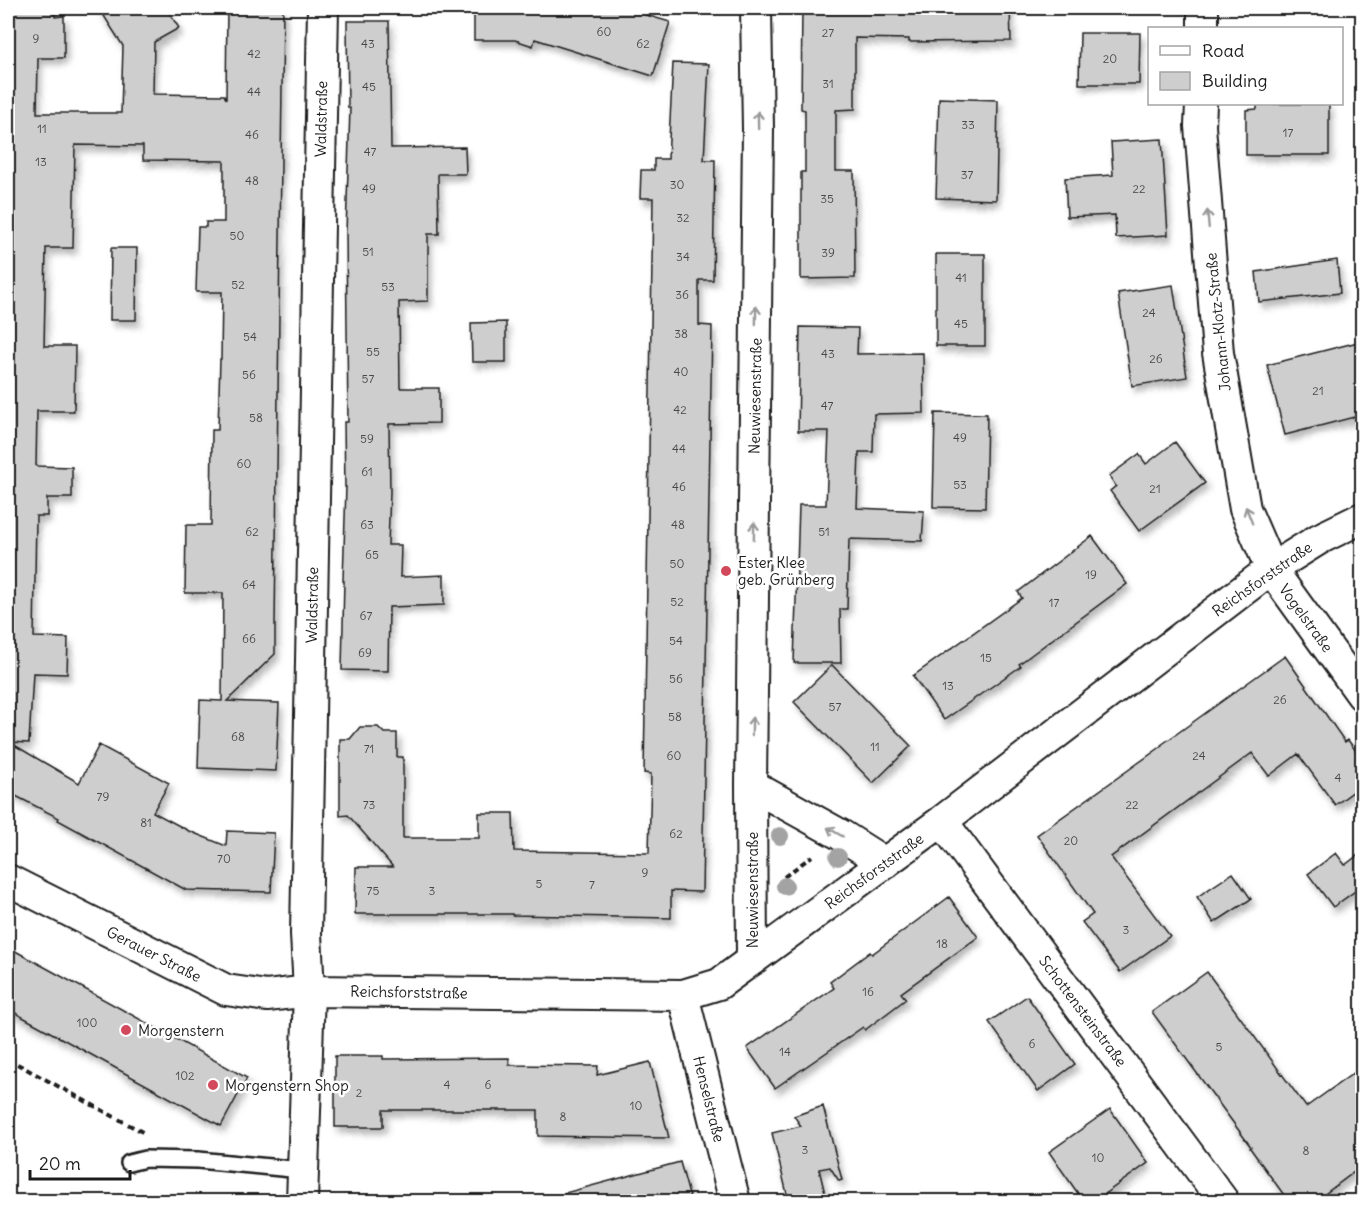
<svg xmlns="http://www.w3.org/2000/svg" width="1370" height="1209" viewBox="0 0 1370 1209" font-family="Delius,sans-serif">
<defs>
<filter id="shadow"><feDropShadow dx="3.5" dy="6" stdDeviation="3" flood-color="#0004"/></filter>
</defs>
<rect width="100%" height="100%" fill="#fff"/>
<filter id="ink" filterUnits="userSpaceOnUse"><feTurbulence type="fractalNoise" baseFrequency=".0167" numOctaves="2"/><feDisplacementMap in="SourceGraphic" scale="12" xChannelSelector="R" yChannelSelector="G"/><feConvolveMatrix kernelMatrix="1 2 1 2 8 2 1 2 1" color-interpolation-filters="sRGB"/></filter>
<g filter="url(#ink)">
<path fill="#cecece" stroke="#1c1c1c" stroke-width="1.5" filter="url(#shadow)" d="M8,8H54L55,17L64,16V58H38L37,113H121L123,46L99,8H166L179,28L154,42L153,94L224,95L226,99L227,8H283L275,621V654L227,701L279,703L276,771L198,768L200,700L222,701L223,593H185L186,525H211L212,430H218L220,359H221L222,292H196L198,227H206V222H224V161L143,160V146L75,145L73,248H46L44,346H75L74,411H37L36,466L72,467V498H47V516H36L34,637L68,638L67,674L33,673L29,743L9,742L79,783L99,745L169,783L153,812L189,831L226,846L227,831L274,833L271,892L186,890L58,820L59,818L8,792Z
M474,8H622L670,22L653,76L535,39L533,46L515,40H474Z
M802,8H1010L1011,41L909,42V39L855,38V109L836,110V171H854L855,278L801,279V172H805V110L801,109Z
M347,21H389L391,148L465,147L466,174H438L439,234H428V301L399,302L400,388H439V423L389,424L390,492L388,545H401L400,577L444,575V605L389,607L388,671L342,670L344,581H343L346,487H345L344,422H348L346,233L350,108H348Z
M1080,33H1140L1139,84H1079Z
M673,63L709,64L704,160H715L713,280H699V325L712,326L702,892L671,891V918L512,915V914H355L356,867H393L348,815L340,816V739H350L360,727H378L384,733H397V757H403V838H479V813H513L514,851L649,853L651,774L644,773L653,198H640L641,170H654V159H668Z
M939,98L998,100L996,200L936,198Z
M1257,104H1329V155H1246V110L1257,109Z
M1162,139L1168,235L1116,238L1115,215L1067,217L1065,178L1113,175L1111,142Z
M111,248H137L136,320H110Z
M936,254H985V346H936Z
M1337,260L1340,293L1259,302L1256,272Z
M1173,285L1187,377L1132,386L1118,293Z
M506,322V362H472L471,323Z
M800,327L858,328L857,354L923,353L924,413L874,414L873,452H859L857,508L924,511L922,541L849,539L847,609H840L841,663H794L799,505H826L829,431H798Z
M1358,342L1362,358V415L1285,435L1267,365Z
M935,413L987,414L985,508L933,507Z
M1175,442L1205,483L1139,531L1110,491L1116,486L1109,476L1139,454L1146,464Z
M1092,536L1127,584L1019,664L1021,666L944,720L913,676L1022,598L1018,592Z
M1285,656L1345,742L1348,740L1362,759V785L1335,805L1298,754L1269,776L1252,753L1111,857L1170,936L1120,972L1082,922L1093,914L1037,835L1162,746L1161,745Z
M832,665L911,746L873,783L794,702Z
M1362,852V886L1333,907L1308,874L1336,853L1345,865Z
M1233,873L1251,899L1214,923L1197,897Z
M949,897L978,937L901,993L906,999L865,1030L863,1027L775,1088L747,1048L834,988L830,982L870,952L872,954Z
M8,947L247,1078L221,1126L8,1009Z
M1207,972L1306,1107L1362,1067V1166L1314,1202H1289L1250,1148L1251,1147L1152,1012Z
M1027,996L1075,1064L1038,1091L989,1022Z
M335,1056H383V1059L509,1058V1065L598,1066L597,1075L650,1062L669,1138L538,1136V1110H383V1127H335Z
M823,1106L842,1180L839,1181L830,1167L819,1169L827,1202H789L772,1133L801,1126L794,1116Z
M1110,1109L1148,1163L1093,1202H1084L1049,1152Z
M680,1162L691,1202H566L565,1193Z"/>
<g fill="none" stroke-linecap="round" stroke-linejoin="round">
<g stroke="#1c1c1c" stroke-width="20">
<path id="service" d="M129,1163L145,1159L198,1160L302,1170"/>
</g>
<g stroke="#1c1c1c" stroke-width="34">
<path id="minor" d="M1203,28V8
M1201,104L1200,126L1218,353L1245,509L1271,569L1362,695
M751,785L841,835L885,863
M942,821L1224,1202
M8,880L226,990L267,996L309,991L683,995L719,984L942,821L1271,569L1319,539L1362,518
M752,960L751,785L758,129L756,8
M683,995L735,1202
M302,1202L309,991L306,934L323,8"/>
</g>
<path stroke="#1c1c1c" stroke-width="4" stroke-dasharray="6 4.5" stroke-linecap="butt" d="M784,877L812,856
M8,1059L146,1134"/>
<use href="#service" stroke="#fff" stroke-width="15"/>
<use href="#minor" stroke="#fff" stroke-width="30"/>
</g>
<g fill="#a3a3a3">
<circle cx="780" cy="836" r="9"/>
<circle cx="838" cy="857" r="9"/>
<circle cx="785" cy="886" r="9"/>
</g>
<defs><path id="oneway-shaft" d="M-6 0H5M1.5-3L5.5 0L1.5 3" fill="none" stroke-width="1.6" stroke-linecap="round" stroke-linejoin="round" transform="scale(1.5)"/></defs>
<g stroke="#999">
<use href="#oneway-shaft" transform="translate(758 120) rotate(-91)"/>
<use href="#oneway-shaft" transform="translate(1208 219) rotate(-95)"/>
<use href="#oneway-shaft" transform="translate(756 315) rotate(-89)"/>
<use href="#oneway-shaft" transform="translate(1249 515) rotate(-111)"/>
<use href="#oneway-shaft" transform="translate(754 531) rotate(-89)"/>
<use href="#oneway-shaft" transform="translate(752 726) rotate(-89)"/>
<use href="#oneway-shaft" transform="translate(835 832) rotate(-150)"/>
</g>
</g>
<g fill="#d1495b" stroke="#fff" stroke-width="2">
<circle cx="726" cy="571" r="6"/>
<circle cx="126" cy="1030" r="6"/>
<circle cx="213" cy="1085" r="6"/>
</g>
<g text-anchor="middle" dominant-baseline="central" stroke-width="5" stroke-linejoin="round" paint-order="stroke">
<g font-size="12" fill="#484848">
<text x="604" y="31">60</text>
<text x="828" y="32">27</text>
<text x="36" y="38">9</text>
<text x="368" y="43">43</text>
<text x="643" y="43">62</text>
<text x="254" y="53">42</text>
<text x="1110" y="58">20</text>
<text x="828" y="83">31</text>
<text x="369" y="86">45</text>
<text x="254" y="91">44</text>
<text x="968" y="124">33</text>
<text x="42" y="128">11</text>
<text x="1288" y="132">17</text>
<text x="252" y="134">46</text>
<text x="370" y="151">47</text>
<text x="41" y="161">13</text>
<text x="967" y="174">37</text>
<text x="252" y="180">48</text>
<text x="677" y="184">30</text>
<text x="369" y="188">49</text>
<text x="1139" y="188">22</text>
<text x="827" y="198">35</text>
<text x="683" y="217">32</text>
<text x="237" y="235">50</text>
<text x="368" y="251">51</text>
<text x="828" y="252">39</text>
<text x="683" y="256">34</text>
<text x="961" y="277">41</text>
<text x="238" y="284">52</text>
<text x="388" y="286">53</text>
<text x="682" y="294">36</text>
<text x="1149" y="312">24</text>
<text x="961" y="323">45</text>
<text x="681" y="333">38</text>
<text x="250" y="336">54</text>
<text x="373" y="351">55</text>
<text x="828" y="353">43</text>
<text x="1156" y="358">26</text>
<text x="681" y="371">40</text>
<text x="249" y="374">56</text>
<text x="368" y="378">57</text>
<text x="1318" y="390">21</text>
<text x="827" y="405">47</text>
<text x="680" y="409">42</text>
<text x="256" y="417">58</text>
<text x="960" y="437">49</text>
<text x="367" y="438">59</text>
<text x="679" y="448">44</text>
<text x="244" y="463">60</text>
<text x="367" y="471">61</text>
<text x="960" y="484">53</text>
<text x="679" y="486">46</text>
<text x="1155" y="488">21</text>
<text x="367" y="524">63</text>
<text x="678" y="524">48</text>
<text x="252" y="531">62</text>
<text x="824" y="531">51</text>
<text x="372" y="554">65</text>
<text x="677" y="563">50</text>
<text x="1091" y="574">19</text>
<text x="249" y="584">64</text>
<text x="677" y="601">52</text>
<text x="1054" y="602">17</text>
<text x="366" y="615">67</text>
<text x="249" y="638">66</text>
<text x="676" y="640">54</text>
<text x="365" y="652">69</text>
<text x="986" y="657">15</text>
<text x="676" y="678">56</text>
<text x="948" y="685">13</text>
<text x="1280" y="699">26</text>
<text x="835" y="706">57</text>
<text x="675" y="716">58</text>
<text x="238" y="736">68</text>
<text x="875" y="746">11</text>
<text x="369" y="748">71</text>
<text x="674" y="755">60</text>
<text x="1199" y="755">24</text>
<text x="1338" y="777">4</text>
<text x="103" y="796">79</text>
<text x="369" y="804">73</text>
<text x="1132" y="804">22</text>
<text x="146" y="822">81</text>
<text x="676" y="833">62</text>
<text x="1071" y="840">20</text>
<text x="224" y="858">70</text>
<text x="645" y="872">9</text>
<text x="539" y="883">5</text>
<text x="592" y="884">7</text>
<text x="373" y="890">75</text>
<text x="432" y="890">3</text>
<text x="1126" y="929">3</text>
<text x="942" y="943">18</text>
<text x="868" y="991">16</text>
<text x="87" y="1022">100</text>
<text x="1032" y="1043">6</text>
<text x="1219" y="1046">5</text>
<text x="785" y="1051">14</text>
<text x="185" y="1075">102</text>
<text x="447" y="1084">4</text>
<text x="488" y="1084">6</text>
<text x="359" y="1092">2</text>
<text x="636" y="1105">10</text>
<text x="563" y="1116">8</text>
<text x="805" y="1149">3</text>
<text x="1306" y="1150">8</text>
<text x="1098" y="1157">10</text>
</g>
<g font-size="15" fill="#1c1c1c" stroke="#fff">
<text transform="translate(321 119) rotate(-89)">Waldstraße</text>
<text transform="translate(1218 322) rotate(-96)">Johann-Klotz-Straße</text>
<text transform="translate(755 396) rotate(-89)">Neuwiesenstraße</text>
<text transform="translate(1262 579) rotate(-35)">Reichsforststraße</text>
<text transform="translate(312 605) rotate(-89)">Waldstraße</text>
<text transform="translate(1306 618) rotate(54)">Vogelstraße</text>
<text transform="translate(874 871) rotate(-36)">Reichsforststraße</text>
<text transform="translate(752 890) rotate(-90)">Neuwiesenstraße</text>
<text transform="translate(154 954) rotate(27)">Gerauer Straße</text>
<text transform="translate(409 992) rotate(1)">Reichsforststraße</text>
<text transform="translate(1083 1011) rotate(53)">Schottensteinstraße</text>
<text transform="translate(709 1099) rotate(76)">Henselstraße</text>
</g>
<g font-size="15" fill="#1c1c1c" stroke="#fff" text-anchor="start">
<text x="738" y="562">Ester Klee<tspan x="738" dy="17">geb. Grünberg</tspan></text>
<text x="138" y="1030">Morgenstern</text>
<text x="225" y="1085">Morgenstern Shop</text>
</g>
</g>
<rect width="1370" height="1209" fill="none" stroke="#fff" stroke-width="30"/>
<rect x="15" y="15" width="1340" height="1179" fill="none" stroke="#1c1c1c" stroke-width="2" filter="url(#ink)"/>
<rect x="1148" y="27" width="195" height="78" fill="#ffffff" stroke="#a4a4a4" stroke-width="1.5"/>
<rect x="1160" y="46" width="30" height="9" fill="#ffffff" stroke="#a4a4a4" stroke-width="1.5"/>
<text x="1202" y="57" font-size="18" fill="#1c1c1c">Road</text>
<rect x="1160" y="72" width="30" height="18" fill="#cecece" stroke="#a4a4a4" stroke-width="1.5"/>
<text x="1202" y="87" font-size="18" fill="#1c1c1c">Building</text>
<path d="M30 1170v9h100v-9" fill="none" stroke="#1c1c1c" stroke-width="3"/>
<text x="39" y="1170" font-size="18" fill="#1c1c1c" stroke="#ffffff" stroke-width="4.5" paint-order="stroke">20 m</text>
</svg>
